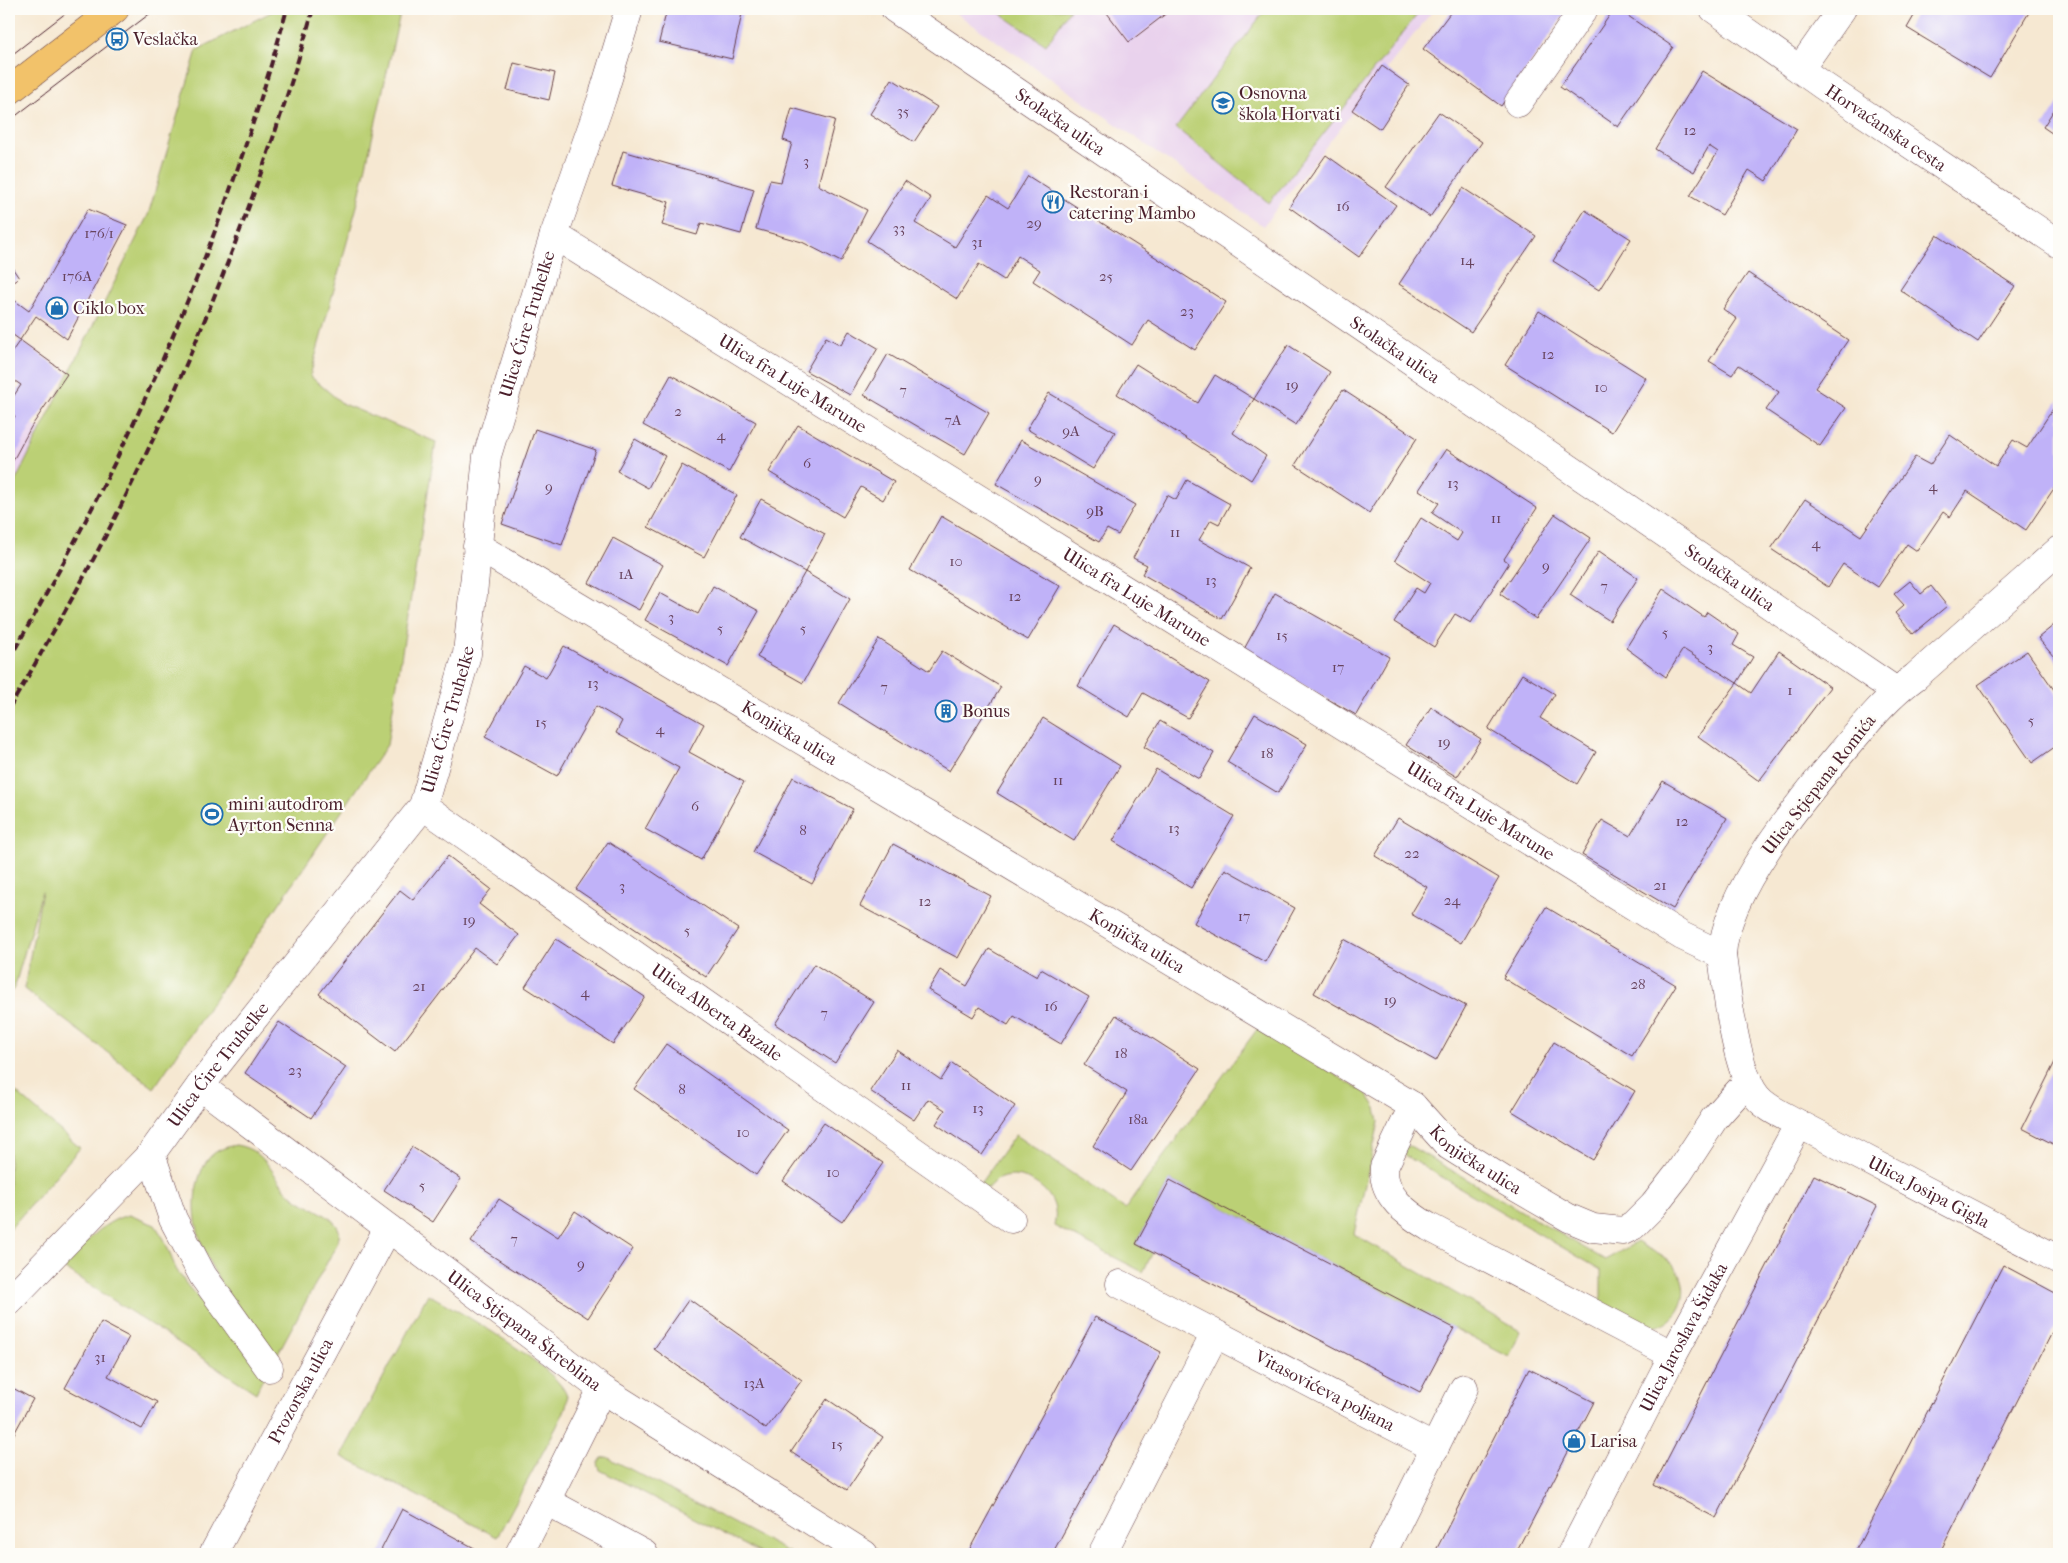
<svg xmlns="http://www.w3.org/2000/svg" width="2068" height="1563" viewBox="0 0 2068 1563" font-family="'IM FELL French Canon',serif">
<rect width="100%" height="100%" fill="#fdfcf7"/>
<filter id="ink" filterUnits="userSpaceOnUse"><feTurbulence type="fractalNoise" baseFrequency=".02" numOctaves="2"/><feDisplacementMap in="SourceGraphic" scale="10" xChannelSelector="R" yChannelSelector="G"/><feConvolveMatrix kernelMatrix="1 2 1 2 8 2 1 2 1" color-interpolation-filters="sRGB"/></filter>
<filter id="wash" filterUnits="userSpaceOnUse"><feTurbulence type="fractalNoise" baseFrequency=".0096" numOctaves="4" result="noise"/><feDisplacementMap in="SourceGraphic" scale="20" xChannelSelector="R" yChannelSelector="G"/><feGaussianBlur stdDeviation="1.12" result="paint"/><feColorMatrix in="noise" values="0 0 0 0 0 0 0 0 0 0 0 0 0 0 0 0 0 1.4 0 .05"/><feComposite in="paint" operator="in"/></filter>
<g filter="url(#wash)">
<rect width="100%" height="100%" fill="#f6e8d2"/>
<path fill="#e9d2ed" d="M950,9H1434L1263,226Z
M9,412L42,430L9,494Z"/>
<path fill="#bbd074" stroke="#827850" d="M277,9H401L357,206L310,376L343,404L436,442L387,745L154,1088L24,989L42,891L14,989L9,993V494L148,215L197,50Z
M994,9H1070L1046,45Z
M1266,9H1417L1420,11L1269,203L1176,128Z
M1258,1028L1367,1094L1376,1108L1379,1122L1354,1234L1520,1331L1509,1357L1170,1180L1136,1244L1153,1252L1143,1272L1054,1226C1055,1221 1056,1215 1055,1210C1052,1188 1022,1170 1001,1178C995,1180 990,1185 986,1190L979,1185L1015,1135L1125,1209Z
M9,1086L80,1148L9,1230Z
M236,1145C270,1151 271,1179 295,1198C307,1207 329,1213 337,1226C341,1232 339,1238 337,1244L277,1355C237,1309 179,1243 199,1178C206,1156 215,1149 236,1145Z
M1410,1146L1605,1260L1637,1242C1649,1250 1666,1256 1675,1267C1691,1286 1684,1316 1661,1325C1657,1326 1651,1329 1646,1328C1635,1325 1613,1311 1601,1305V1270L1406,1156L1404,1154L1405,1147Z
M129,1215L155,1225L164,1239L176,1269L187,1285L265,1374L256,1393L62,1267C82,1248 101,1221 129,1215Z
M428,1294C456,1310 561,1368 567,1397C568,1407 561,1417 557,1426L497,1537L341,1456Z
M607,1457L792,1554H762L600,1470L598,1464L602,1458Z"/>
<g id="blocks">
<path fill="#c0b2f8" d="M667,9H743L732,59L659,42Z
M1104,9H1172L1129,42Z
M1453,9H1568L1501,106L1423,49Z
M1614,9H1618L1673,47L1618,127L1560,87Z
M1918,9H2031L1990,78L1907,28Z
M514,63L555,73L549,100L507,90Z
M1382,66L1409,85L1380,129L1352,110Z
M1702,71L1797,129L1766,181L1749,170L1722,215L1690,196L1718,152L1709,146L1694,172L1655,149Z
M892,79L937,107L914,142L870,114Z
M2059,102V138L2043,127Z
M792,108L835,120L818,185L867,210L841,262L802,242L756,229L770,180L781,182L792,143L783,140Z
M1439,112L1482,142L1430,217L1386,187Z
M623,151L754,189L741,234L701,223L697,235L662,225L669,202L612,186Z
M1326,155L1396,205L1359,257L1289,207Z
M1028,176L1226,302L1195,350L1148,320L1132,345L1033,281L1040,270L1018,256L1004,280L979,264L957,299L867,241L905,181L931,198L915,223L955,247L988,195L1008,208Z
M1463,188L1536,236L1471,332L1399,284Z
M88,209L127,225L67,339L36,316L20,340L9,332V308L14,300L29,311Z
M1585,210L1631,239L1599,290L1553,261Z
M1937,235L2015,286L1978,342L1900,290Z
M9,263L19,278L9,285Z
M1748,273L1848,340L1815,388L1846,408L1820,446L1766,410L1779,392L1739,365L1732,375L1709,361L1737,319L1723,309Z
M1539,311L1646,378L1612,432L1505,365Z
M849,331L878,348L850,395L806,371L826,337L841,345Z
M20,340L67,374L31,427L9,468V426L15,416L9,412V403L21,385L9,377V356Z
M1288,345L1330,372L1296,425L1254,399Z
M888,354L989,413L965,454L864,395Z
M1136,364L1198,403L1215,375L1254,399L1233,433L1266,456L1251,480L1117,394Z
M671,375L756,422L729,472L643,425Z
M1343,390L1417,438L1369,513L1295,465Z
M1049,393L1115,432L1093,469L1027,429Z
M2059,400V481L2026,530L1967,491L1950,517L1943,512L1917,551L1907,544L1878,587L1843,564L1828,587L1771,549L1805,499L1861,536L1915,457L1930,465L1950,435L1996,466L2013,440L2027,448Z
M798,425L894,482L883,500L861,487L843,517L769,472Z
M535,429L596,450L562,545L502,524Z
M635,439L665,456L648,488L617,471Z
M1021,440L1135,505L1118,535L1107,529L1099,542L996,484Z
M1446,449L1537,508L1504,559L1509,563L1471,623L1455,614L1434,647L1394,622L1416,588L1424,593L1430,583L1395,560L1421,518L1457,541L1462,533L1432,513L1439,503L1419,490Z
M682,465L737,495L704,557L648,527Z
M1187,480L1230,504L1219,524L1211,520L1199,540L1250,568L1222,619L1142,574L1147,565L1133,558L1167,495L1176,500Z
M761,499L825,534L805,572L740,537Z
M1555,514L1591,538L1536,619L1500,594Z
M941,516L1060,586L1028,640L910,570Z
M613,538L663,565L639,610L589,583Z
M1599,551L1638,578L1610,621L1570,595Z
M805,572L850,599L803,683L757,657Z
M1910,581L1921,594L1931,586L1947,606L1913,634L1895,613L1904,605L1894,594Z
M713,586L759,611L728,666L645,620L660,593L698,614Z
M1663,589L1704,617L1707,612L1739,634L1733,645L1753,657L1737,683L1683,649L1666,677L1626,648Z
M1275,593L1389,657L1356,715L1243,651Z
M2059,621V663L2038,638Z
M1114,624L1210,682L1188,718L1143,693L1129,717L1078,686Z
M879,639L929,671L942,651L1001,687L949,771L839,703Z
M564,646L704,724L689,752L744,782L701,860L645,829L679,768L616,733L622,721L596,706L557,776L485,737L524,666L546,678Z
M1779,651L1830,687L1759,781L1698,736L1737,683L1751,693Z
M2027,651L2059,697V744L2032,763L1978,685Z
M1522,674L1555,694L1540,718L1596,752L1577,784L1488,729Z
M1431,707L1481,739L1457,777L1406,745Z
M1255,714L1307,744L1278,793L1227,762Z
M1043,718L1120,766L1074,841L997,793Z
M1160,721L1214,753L1199,779L1144,747Z
M1156,769L1234,816L1191,888L1113,841Z
M793,777L853,809L812,884L753,852Z
M1663,781L1727,818L1673,909L1582,855L1602,820L1630,836Z
M1398,818L1499,878L1461,943L1411,914L1427,887L1375,856Z
M608,842L738,929L706,977L576,889Z
M893,844L991,896L958,958L860,906Z
M448,856L491,889L479,904L519,935L497,964L475,948L395,1052L319,994L400,890L413,900Z
M1225,869L1295,908L1265,962L1194,923Z
M1546,907L1676,985L1632,1056L1503,978Z
M556,939L645,997L613,1044L525,987Z
M1344,939L1466,1006L1436,1061L1314,993Z
M989,949L1037,977L1041,969L1089,997L1061,1044L1014,1016L1008,1025L979,1007L973,1017L928,990L940,970L967,986Z
M814,964L874,1002L835,1063L775,1024Z
M1116,1015L1200,1069L1131,1171L1093,1146L1127,1092L1084,1065Z
M279,1022L346,1067L311,1118L245,1073Z
M1554,1042L1635,1091L1593,1160L1512,1111Z
M666,1044L788,1130L756,1175L634,1089Z
M897,1050L941,1080L952,1063L1015,1106L982,1155L936,1124L945,1110L928,1099L914,1120L870,1091Z
M2059,1054V1147L2022,1128Z
M824,1123L883,1163L842,1222L783,1181Z
M412,1147L461,1179L433,1222L384,1190Z
M1814,1175L1877,1206L1716,1518L1654,1485Z
M1170,1180L1454,1328L1420,1392L1136,1244Z
M499,1199L558,1237L575,1211L633,1249L588,1318L471,1242Z
M2003,1265L2059,1295V1319L1939,1554H1854Z
M689,1299L802,1380L766,1429L654,1349Z
M1095,1317L1161,1352L1082,1499L1052,1554H967Z
M101,1322L129,1337L108,1376L157,1402L142,1429L65,1388Z
M1529,1369L1594,1402L1515,1554H1434Z
M9,1386L33,1399L9,1443Z
M827,1399L883,1437L847,1490L791,1452Z
M402,1509L480,1551L479,1554H379Z"/>
</g>
</g>
<g filter="url(#ink)">
<use href="#blocks" fill-opacity="0" stroke="#643d44" stroke-width="1"/>
<g fill="none" stroke-linecap="round" stroke-linejoin="round">
<g stroke="#643d44" stroke-width="29">
<g id="minor">
<path id="s1" d="M895,9L1896,691"/>
<path id="s2" d="M1714,9L1822,85L2059,244"/>
<path d="M1800,69L1842,9"/>
<path d="M1518,103L1584,9"/>
<path id="s3" d="M554,235L1682,936L1722,955"/>
<path id="s4" d="M477,546L1413,1106L1449,1146L1505,1181L1569,1218L1593,1228L1623,1231L1633,1226L1653,1206L1678,1174L1714,1119L1748,1081"/>
<path id="s5" d="M2059,550L1915,677C1886,698 1864,726 1841,753C1801,800 1725,892 1722,955C1726,988 1736,1072 1757,1097C1767,1109 1785,1116 1799,1124L2059,1260"/>
<path id="s6" d="M423,806L1011,1219"/>
<path id="s7" d="M200,1086L602,1389L864,1554"/>
<path d="M1413,1106L1384,1167C1382,1196 1407,1214 1429,1227L1673,1355"/>
<path d="M151,1154L173,1219L203,1276L269,1368"/>
<path id="s8" d="M1120,1284L1435,1448"/>
<path id="s9" d="M9,1301L151,1154L200,1086L423,806L467,654L487,456L554,235L602,98L629,9"/>
<path d="M602,1389L546,1501L644,1554"/>
<path id="s10" d="M213,1554L388,1228"/>
<path d="M519,1554L546,1501"/>
<path d="M1102,1554L1215,1334"/>
<path d="M1382,1554L1464,1388"/>
<path id="s11" d="M1571,1554L1673,1355L1799,1124"/>
</g>
</g>
<g stroke="#643d44" stroke-width="29">
<path id="major" d="M9,91L115,9"/>
</g>
<use href="#minor" stroke="#fff" stroke-width="28"/>
<use href="#major" stroke="#f2c26a" stroke-width="28"/>
<path stroke="#4a1f2b" stroke-width="1" d="M9,57L71,9
M9,121L156,9"/>
<path stroke="#4a1f2b" stroke-width="4" stroke-dasharray="8 4" stroke-linecap="butt" d="M9,659C129,455 225,237 287,9
M9,708C23,686 36,662 49,639C99,553 143,465 182,374C233,255 278,134 313,9"/>
</g>
</g>
<defs>
<g id="bus-ring" transform="scale(1.125)"><circle r="9.5" fill="#fdfcf7" stroke="#1f6fb2" stroke-width="1.5"/><path d="M-5-6H5V4H4V6H2V4H-2V6H-4V4H-5ZM-3.5-4V0h7V-4ZM-3.5 1.2v1.5H-2V1.2ZM2 1.2v1.5H3.5V1.2Z" fill="#1f6fb2"/></g>
<g id="school-ring" transform="scale(1.125)"><circle r="9.5" fill="#fdfcf7" stroke="#1f6fb2" stroke-width="1.5"/><path d="M0-5L7-2L0 1L-7-2ZM-4 1L0 2.5L4 1V4Q0 6-4 4Z" fill="#1f6fb2"/></g>
<g id="restaurant-ring" transform="scale(1.125)"><circle r="9.5" fill="#fdfcf7" stroke="#1f6fb2" stroke-width="1.5"/><path d="M-5-6h1v4h1v-4h1v4h1v-4h1v5L-1.5 .5V6h-2V.5L-5-1ZM5-6V6H3V1.5H1.5Q1.5-4 5-6Z" fill="#1f6fb2"/></g>
<g id="shop-ring" transform="scale(1.125)"><circle r="9.5" fill="#fdfcf7" stroke="#1f6fb2" stroke-width="1.5"/><path d="M-5-2.5h2.3a2.7 3.5 0 0 1 5.4 0H5L5.5 6h-11ZM-1.5-2.5h3a1.5 2.3 0 0 0-3 0Z" fill="#1f6fb2"/></g>
<g id="building-ring" transform="scale(1.125)"><circle r="9.5" fill="#fdfcf7" stroke="#1f6fb2" stroke-width="1.5"/><path d="M-4-6H4V6H1V3H-1V6H-4ZM-2.5-4.3h1.7v1.8h-1.7ZM.8-4.3h1.7v1.8H.8ZM-2.5-1h1.7V.8h-1.7ZM.8-1h1.7V.8H.8Z" fill="#1f6fb2"/></g>
<g id="stadium-ring" transform="scale(1.125)"><circle r="9.5" fill="#fdfcf7" stroke="#1f6fb2" stroke-width="1.5"/><path d="M0-5a6.5 5 0 1 0 0 10a6.5 5 0 1 0 0-10ZM-3.5-1.8h7v3.6h-7Z" fill="#1f6fb2"/></g>
</defs>
<g fill-rule="evenodd">
<use href="#bus-ring" x="117" y="39"/>
<use href="#school-ring" x="1223" y="103"/>
<use href="#restaurant-ring" x="1053" y="202"/>
<use href="#shop-ring" x="57" y="308"/>
<use href="#building-ring" x="946" y="711"/>
<use href="#stadium-ring" x="212" y="814"/>
<use href="#shop-ring" x="1574" y="1441"/>
</g>
<g text-anchor="middle" dominant-baseline="central" stroke-width="4.5" stroke-linejoin="round" paint-order="stroke">
<g font-size="15" fill="#68445e">
<text x="903" y="111">35</text>
<text x="1690" y="130">12</text>
<text x="806" y="161">3</text>
<text x="1343" y="206">16</text>
<text x="1034" y="223">29</text>
<text x="899" y="228">33</text>
<text x="99" y="233">176/1</text>
<text x="977" y="242">31</text>
<text x="1467" y="260">14</text>
<text x="77" y="276">176A</text>
<text x="1106" y="276">25</text>
<text x="1187" y="311">23</text>
<text x="1548" y="354">12</text>
<text x="1292" y="385">19</text>
<text x="1601" y="387">10</text>
<text x="903" y="390">7</text>
<text x="678" y="411">2</text>
<text x="953" y="420">7A</text>
<text x="1071" y="431">9A</text>
<text x="721" y="435">4</text>
<text x="807" y="463">6</text>
<text x="1038" y="479">9</text>
<text x="1453" y="483">13</text>
<text x="1933" y="486">4</text>
<text x="549" y="487">9</text>
<text x="1095" y="511">9B</text>
<text x="1496" y="518">11</text>
<text x="1175" y="532">11</text>
<text x="1816" y="543">4</text>
<text x="956" y="561">10</text>
<text x="1546" y="566">9</text>
<text x="626" y="574">1A</text>
<text x="1211" y="580">13</text>
<text x="1604" y="586">7</text>
<text x="1015" y="596">12</text>
<text x="671" y="617">3</text>
<text x="720" y="628">5</text>
<text x="803" y="628">5</text>
<text x="1665" y="632">5</text>
<text x="1282" y="635">15</text>
<text x="1710" y="647">3</text>
<text x="1338" y="667">17</text>
<text x="593" y="683">13</text>
<text x="884" y="687">7</text>
<text x="1790" y="690">1</text>
<text x="2031" y="720">5</text>
<text x="541" y="722">15</text>
<text x="660" y="729">4</text>
<text x="1444" y="742">19</text>
<text x="1267" y="753">18</text>
<text x="1058" y="780">11</text>
<text x="695" y="806">6</text>
<text x="1682" y="821">12</text>
<text x="1174" y="828">13</text>
<text x="803" y="830">8</text>
<text x="1412" y="853">22</text>
<text x="1660" y="885">21</text>
<text x="622" y="886">3</text>
<text x="1452" y="900">24</text>
<text x="925" y="901">12</text>
<text x="1244" y="916">17</text>
<text x="469" y="920">19</text>
<text x="687" y="930">5</text>
<text x="1638" y="984">28</text>
<text x="419" y="986">21</text>
<text x="585" y="992">4</text>
<text x="1390" y="1000">19</text>
<text x="1051" y="1006">16</text>
<text x="824" y="1013">7</text>
<text x="1121" y="1053">18</text>
<text x="295" y="1070">23</text>
<text x="906" y="1085">11</text>
<text x="682" y="1089">8</text>
<text x="978" y="1108">13</text>
<text x="1138" y="1119">18a</text>
<text x="743" y="1132">10</text>
<text x="833" y="1172">10</text>
<text x="422" y="1185">5</text>
<text x="514" y="1239">7</text>
<text x="581" y="1264">9</text>
<text x="100" y="1357">31</text>
<text x="754" y="1383">13A</text>
<text x="837" y="1444">15</text>
</g>
<g font-size="18" fill="#4a1f2b" stroke="#fdfcf7" text-anchor="start">
<text x="133" y="39">Veslačka</text>
<text x="1239" y="93">Osnovna<tspan x="1239" dy="21">škola Horvati</tspan></text>
<text x="1069" y="192">Restoran i<tspan x="1069" dy="21">catering Mambo</tspan></text>
<text x="73" y="308">Ciklo box</text>
<text x="962" y="711">Bonus</text>
<text x="228" y="804">mini autodrom<tspan x="228" dy="21">Ayrton Senna</tspan></text>
<text x="1590" y="1441">Larisa</text>
</g>
<g font-size="18" fill="#4a1f2b" stroke="#fdfcf7">
<text stroke="none"><textPath href="#s1" startOffset="200">Stolačka ulica</textPath></text>
<text stroke="none"><textPath href="#s2" startOffset="209">Horvaćanska cesta</textPath></text>
<text stroke="none"><textPath href="#s9" startOffset="1141">Ulica Ćire Truhelke</textPath></text>
<text stroke="none"><textPath href="#s1" startOffset="605">Stolačka ulica</textPath></text>
<text stroke="none"><textPath href="#s3" startOffset="281">Ulica fra Luje Marune</textPath></text>
<text stroke="none"><textPath href="#s1" startOffset="1010">Stolačka ulica</textPath></text>
<text stroke="none"><textPath href="#s3" startOffset="686">Ulica fra Luje Marune</textPath></text>
<text stroke="none"><textPath href="#s9" startOffset="736">Ulica Ćire Truhelke</textPath></text>
<text stroke="none"><textPath href="#s4" startOffset="364">Konjička ulica</textPath></text>
<text transform="translate(1819 785) rotate(-52)">Ulica Stjepana Romića</text>
<text stroke="none"><textPath href="#s3" startOffset="1091">Ulica fra Luje Marune</textPath></text>
<text stroke="none"><textPath href="#s4" startOffset="769">Konjička ulica</textPath></text>
<text stroke="none"><textPath href="#s6" startOffset="359">Ulica Alberta Bazale</textPath></text>
<text stroke="none"><textPath href="#s9" startOffset="316">Ulica Ćire Truhelke</textPath></text>
<text stroke="none"><textPath href="#s4" startOffset="1174">Konjička ulica</textPath></text>
<text stroke="none"><textPath href="#s5" startOffset="880">Ulica Josipa Gigla</textPath></text>
<text stroke="none"><textPath href="#s7" startOffset="406">Ulica Stjepana Škreblina</textPath></text>
<text stroke="none"><textPath href="#s11" startOffset="244">Ulica Jaroslava Šidaka</textPath></text>
<text stroke="none"><textPath href="#s10" startOffset="185">Prozorska ulica</textPath></text>
<text stroke="none"><textPath href="#s8" startOffset="231">Vitasovićeva poljana</textPath></text>
</g>
</g>
<rect width="2068" height="1563" fill="none" stroke="#fdfcf7" stroke-width="30"/>
</svg>
